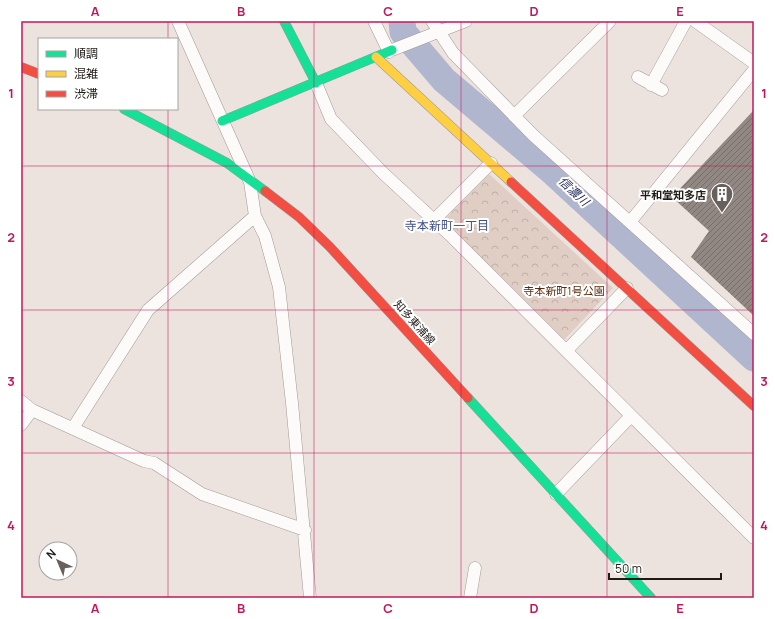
<svg xmlns="http://www.w3.org/2000/svg" width="775" height="619" viewBox="0 0 775 619" font-family="Manrope,'Noto Sans JP',sans-serif">
<defs>
<pattern id="park-crowns" width="20" height="18" patternUnits="userSpaceOnUse"><rect width="20" height="18" fill="#e0cdc3"/><path d="M2 6a3 3 0 1 1 6 0M12 15a3 3 0 1 1 6 0" fill="none" stroke="#c0afa7"/></pattern>
<pattern id="building-hatch" width="6" height="6" patternUnits="userSpaceOnUse"><rect width="6" height="6" fill="#928883"/><path d="M-1 1l2-2M0 6l6-6M5 7l2-2" fill="none" stroke="#776e6a"/></pattern>
</defs>
<rect width="100%" height="100%" fill="#ece3df"/>
<path fill="url(#park-crowns)" d="M489,174L613,288L564,340L444,220Z"/>
<g fill="none" stroke-linecap="round" stroke-linejoin="round">
<path stroke="#b1b6cf" stroke-width="27" d="M402,21L403,32L444,80L554,173L754,358"/>
</g>
<path fill="url(#building-hatch)" d="M754,110V316L691,257L709,231L672,197Z"/>
<g fill="none" stroke-linecap="round" stroke-linejoin="round">
<g stroke="#a09996" stroke-width="13">
<path id="street" d="M178,21L250,182L255,216L265,236L279,287L292,403L310,598
M374,21L389,52
M432,21L453,53L533,135L754,334
M695,21L754,63
M392,50L466,21
M638,77L662,90
M316,83L331,119L383,173L450,235L754,538
M651,85L686,21
M514,116L610,21
M434,220L491,163
M630,222L754,70
M566,351L627,288
M21,401L32,410L144,461L154,463L202,494L305,530
M21,425L32,410
M73,428L148,310L255,216
M556,494L631,416
M470,598L475,568"/>
</g>
<g stroke="#a09996" stroke-width="10">
<path id="fast" d="M284,21L316,83
M124,109L227,163L265,191
M222,121L392,50
M468,398L651,598"/>
</g>
<g stroke="#a09996" stroke-width="10">
<path id="slow" d="M376,57L511,182"/>
</g>
<g stroke="#a09996" stroke-width="10">
<path id="jam" d="M21,67L39,74
M511,182L754,406
M265,191L299,217L330,247L468,398"/>
</g>
<use href="#street" stroke="#fcfbfa" stroke-width="12"/>
<use href="#fast" stroke="#16e098" stroke-width="9"/>
<use href="#slow" stroke="#ffcf43" stroke-width="9"/>
<use href="#jam" stroke="#f24e42" stroke-width="9"/>
</g>
<path fill="none" stroke="#c2185b" stroke-width="1" stroke-opacity="0.55" d="M168,21V39M314,21V598M461,21V598M607,21V598M168,109V598M21,166H754M21,310H754M21,453H754"/>
<defs>
<g id="building-pin" transform="scale(1.15)"><path d="M0 17L-7.5 6A9.5 9.5 0 1 1 7.5 6Z" fill="#67605d" stroke="#fff"/><path d="M-4-6H4V6H1V3H-1V6H-4ZM-2.5-4.3h1.7v1.8h-1.7ZM.8-4.3h1.7v1.8H.8ZM-2.5-1h1.7V.8h-1.7ZM.8-1h1.7V.8H.8Z" fill="#fff"/></g>
</defs>
<g fill-rule="evenodd">
<use href="#building-pin" x="722" y="194"/>
</g>
<g text-anchor="middle" dominant-baseline="central" stroke-width="4" stroke-linejoin="round" paint-order="stroke">
<g font-size="11" font-weight="bold" fill="#201a17" stroke="#fff" text-anchor="end">
<text x="706" y="194">平和堂知多店</text>
</g>
<g font-size="11" fill="#5c2a08" stroke="#fff">
<text x="564" y="290">寺本新町1号公園</text>
</g>
<g font-size="11" fill="#201a17" stroke="#fff">
<text transform="translate(415 322) rotate(48)">知多東浦線</text>
</g>
<g font-size="12" font-style="italic" fill="#1d2655" stroke="#fff">
<text transform="translate(574 191) rotate(43)">信濃川</text>
</g>
<g font-size="12" fill="#42518d" stroke="#fff">
<text x="447" y="225">寺本新町一丁目</text>
</g>
</g>
<rect width="775" height="619" fill="none" stroke="#ffffff" stroke-width="44"/>
<rect x="38" y="38" width="140" height="72" fill="#ffffff" stroke="#a6a3a2"/>
<rect x="46" y="51" width="20" height="6" fill="#16e098" stroke="#a6a3a2"/>
<text x="74" y="58" font-size="12" fill="#201a17">順調</text>
<rect x="46" y="71" width="20" height="6" fill="#ffcf43" stroke="#a6a3a2"/>
<text x="74" y="78" font-size="12" fill="#201a17">混雑</text>
<rect x="46" y="91" width="20" height="6" fill="#f24e42" stroke="#a6a3a2"/>
<text x="74" y="98" font-size="12" fill="#201a17">渋滞</text>
<g transform="translate(58 561) rotate(316)"><circle r="19" fill="#ffffff" stroke="#a6a3a2"/>
<path d="M0-3L7 15L0 10L-7 15Z" fill="#67605d"/>
<text y="-6" font-size="11" font-weight="bold" text-anchor="middle" fill="#201a17">N</text>
</g>
<path d="M609 573v6h112v-6" fill="none" stroke="#201a17" stroke-width="2"/>
<text x="615" y="573" font-size="12" fill="#201a17" stroke="#ffffff" stroke-width="3" paint-order="stroke">50 m</text>
<rect x="22" y="22" width="731" height="575" fill="none" stroke="#c2185b" stroke-width="1.5"/>
<g font-size="13" text-anchor="middle" font-weight="bold" fill="#c2185b">
<text x="95" y="16">A</text>
<text x="241" y="16">B</text>
<text x="388" y="16">C</text>
<text x="534" y="16">D</text>
<text x="680" y="16">E</text>
<text x="11" y="98">1</text>
<text x="764" y="98">1</text>
<text x="11" y="242">2</text>
<text x="764" y="242">2</text>
<text x="11" y="386">3</text>
<text x="764" y="386">3</text>
<text x="11" y="530">4</text>
<text x="764" y="530">4</text>
<text x="95" y="613">A</text>
<text x="241" y="613">B</text>
<text x="388" y="613">C</text>
<text x="534" y="613">D</text>
<text x="680" y="613">E</text>
</g>
</svg>
